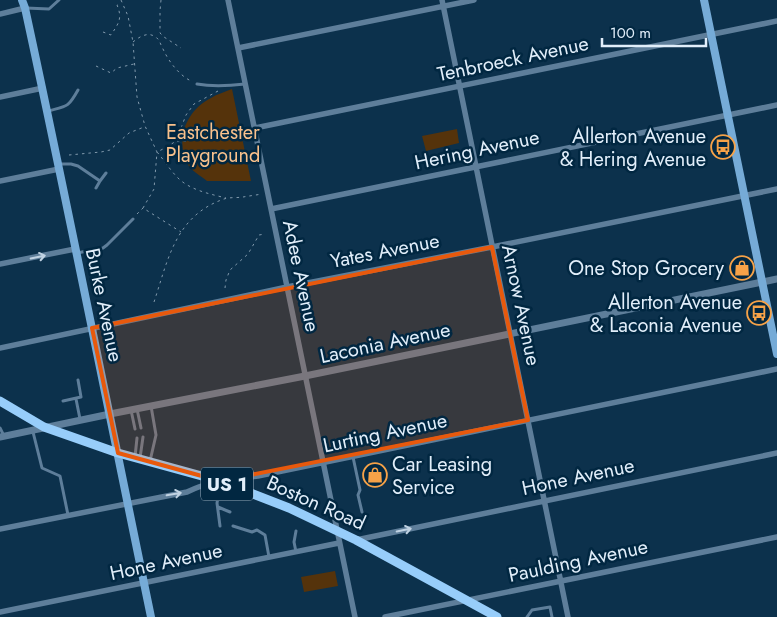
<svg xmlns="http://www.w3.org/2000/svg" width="777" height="617" viewBox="0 0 777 617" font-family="Jost,sans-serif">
<rect width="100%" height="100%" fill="#0c314c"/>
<path fill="#55330b" d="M232,89L251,181H207C201,176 190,170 187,163C175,138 187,110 211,98C217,94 225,92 232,89Z
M457,129L459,143L426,151L422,136Z
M335,571L338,586L304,592L301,577Z"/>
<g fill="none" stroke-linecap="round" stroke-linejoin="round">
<path stroke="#8199ac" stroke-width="1" stroke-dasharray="2.5 4" stroke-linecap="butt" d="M121,0L128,16L133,42L137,97L145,126L157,152L154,189L143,208L181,232
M161,0L160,11V33L164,37L181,48
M103,32L111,35C118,24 123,19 117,5L121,3
M133,42C139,37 147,32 154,36C160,39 160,44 163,49C169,62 179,75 191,81
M96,66L111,73L117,68L134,64
M218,91L194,104L186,115L176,141L167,147L157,152C164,160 170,170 178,178C190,190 210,194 226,198
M177,141H186L196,139
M69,155L101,152L110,150L129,133L144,127
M137,214L143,208
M225,288L226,280L230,270L248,254L259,235L265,234
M154,302C168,260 175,216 224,199C230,197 237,198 243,197C249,196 256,195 262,194"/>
<path stroke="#5e7e9a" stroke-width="3" d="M26,8L49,9L59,0
M197,84C213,87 228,86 245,84
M48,111C67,106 68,108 78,90
M59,164H71L78,166L100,181L106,173
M96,188L100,181
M77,253L103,248L107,245L133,219
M76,399L80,419
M63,401L81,397L78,380
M137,409L141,428
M131,410L135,429
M0,428L4,436
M33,432L42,468L60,476L68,515
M135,457L137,438
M353,457L360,490L358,495L362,512
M140,458L143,437
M150,461L156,435L151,406
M218,507L230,512
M220,526L217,503L221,482
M233,526L252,532L257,530L265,535L269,557
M296,531L294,542L296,552
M527,617L532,610L550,607L552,617"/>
<path stroke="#5e7e9a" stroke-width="5.5" d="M228,0L355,617
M442,0L568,617
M0,14L25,8
M238,48L474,0
M0,97L43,88
M255,128L777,21
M0,181L59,169
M271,209L777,105
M0,264L75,249
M0,348L287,287L492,247L777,189
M0,529L187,492C209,481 233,479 258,476L777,369
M356,540L777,453
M0,612L339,543
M385,617L777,537"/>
<path stroke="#5e7e9a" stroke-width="7" d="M0,437L110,414L305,376L777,279"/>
<path stroke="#76abd7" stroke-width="8" d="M22,0L25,8C69,211 109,414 151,617
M704,0L777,354"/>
<path stroke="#97cdfa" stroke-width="9" d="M0,401L44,427L118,453L220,481L289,508L356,540L497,617"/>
</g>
<defs><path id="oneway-shaft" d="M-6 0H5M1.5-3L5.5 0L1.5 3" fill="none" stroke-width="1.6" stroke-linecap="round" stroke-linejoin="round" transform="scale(1.25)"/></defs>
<g stroke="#c0d2e2">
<use href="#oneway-shaft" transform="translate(38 257) rotate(-12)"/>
<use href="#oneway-shaft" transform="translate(174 494) rotate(-10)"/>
<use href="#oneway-shaft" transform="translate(404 530) rotate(-12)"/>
</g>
<path fill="#e8590c" fill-opacity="0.2" stroke="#e8590c" stroke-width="4" stroke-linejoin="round" d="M492,247L528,420L220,481L118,453L92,328Z"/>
<defs>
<g id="bus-ring" transform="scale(1.25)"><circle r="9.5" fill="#012741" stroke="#f6a248" stroke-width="1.5"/><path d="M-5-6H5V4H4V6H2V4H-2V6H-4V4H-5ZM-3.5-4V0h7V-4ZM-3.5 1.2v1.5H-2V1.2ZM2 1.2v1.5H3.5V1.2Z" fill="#f6a248"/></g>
<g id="shop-ring" transform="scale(1.25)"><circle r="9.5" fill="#012741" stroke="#f6a248" stroke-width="1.5"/><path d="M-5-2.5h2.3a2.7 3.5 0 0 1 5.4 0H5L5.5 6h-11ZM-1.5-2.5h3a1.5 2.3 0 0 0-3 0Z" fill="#f6a248"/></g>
</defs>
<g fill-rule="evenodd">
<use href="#bus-ring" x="723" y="147"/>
<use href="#shop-ring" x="742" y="268"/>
<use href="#bus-ring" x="759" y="313"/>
<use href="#shop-ring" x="375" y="475"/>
</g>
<g text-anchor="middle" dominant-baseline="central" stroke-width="5" stroke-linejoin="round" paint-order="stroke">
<rect fill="#012741" stroke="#9eb2c2" stroke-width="1" x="201" y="467.5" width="52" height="33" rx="4"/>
<g font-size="19" font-weight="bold" fill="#e1eefa">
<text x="227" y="484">US 1</text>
</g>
<g font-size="20" fill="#e1eefa" stroke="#012741">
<text transform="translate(513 59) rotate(-12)">Tenbroeck Avenue</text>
<text transform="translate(477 150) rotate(-12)">Hering Avenue</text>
<text transform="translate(385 251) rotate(-11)">Yates Avenue</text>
<text transform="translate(301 276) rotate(78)">Adee Avenue</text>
<text transform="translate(104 305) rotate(78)">Burke Avenue</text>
<text transform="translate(521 305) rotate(78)">Arnow Avenue</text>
<text transform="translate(385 343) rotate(-12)">Laconia Avenue</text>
<text transform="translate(385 433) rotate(-12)">Lurting Avenue</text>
<text transform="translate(578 477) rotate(-12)">Hone Avenue</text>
<text transform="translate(316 503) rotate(24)">Boston Road</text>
<text transform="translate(578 561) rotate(-12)">Paulding Avenue</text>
<text transform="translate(166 562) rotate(-12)">Hone Avenue</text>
</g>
<g font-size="20" fill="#f9c18c" stroke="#012741">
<text x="213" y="132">Eastchester<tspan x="213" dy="23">Playground</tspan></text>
</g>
<g font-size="20" fill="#e1eefa" stroke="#012741" text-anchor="end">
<text x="706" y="136">Allerton Avenue<tspan x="706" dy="23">&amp; Hering Avenue</tspan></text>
<text x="724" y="268">One Stop Grocery</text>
<text x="742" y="302">Allerton Avenue<tspan x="742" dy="23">&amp; Laconia Avenue</tspan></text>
<text x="392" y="464" text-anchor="start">Car Leasing<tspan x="392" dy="23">Service</tspan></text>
</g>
</g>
<path d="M602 38v8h104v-8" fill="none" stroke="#e1eefa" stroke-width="2.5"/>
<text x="610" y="38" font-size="15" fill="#e1eefa" stroke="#012741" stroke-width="4" paint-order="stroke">100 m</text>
</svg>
